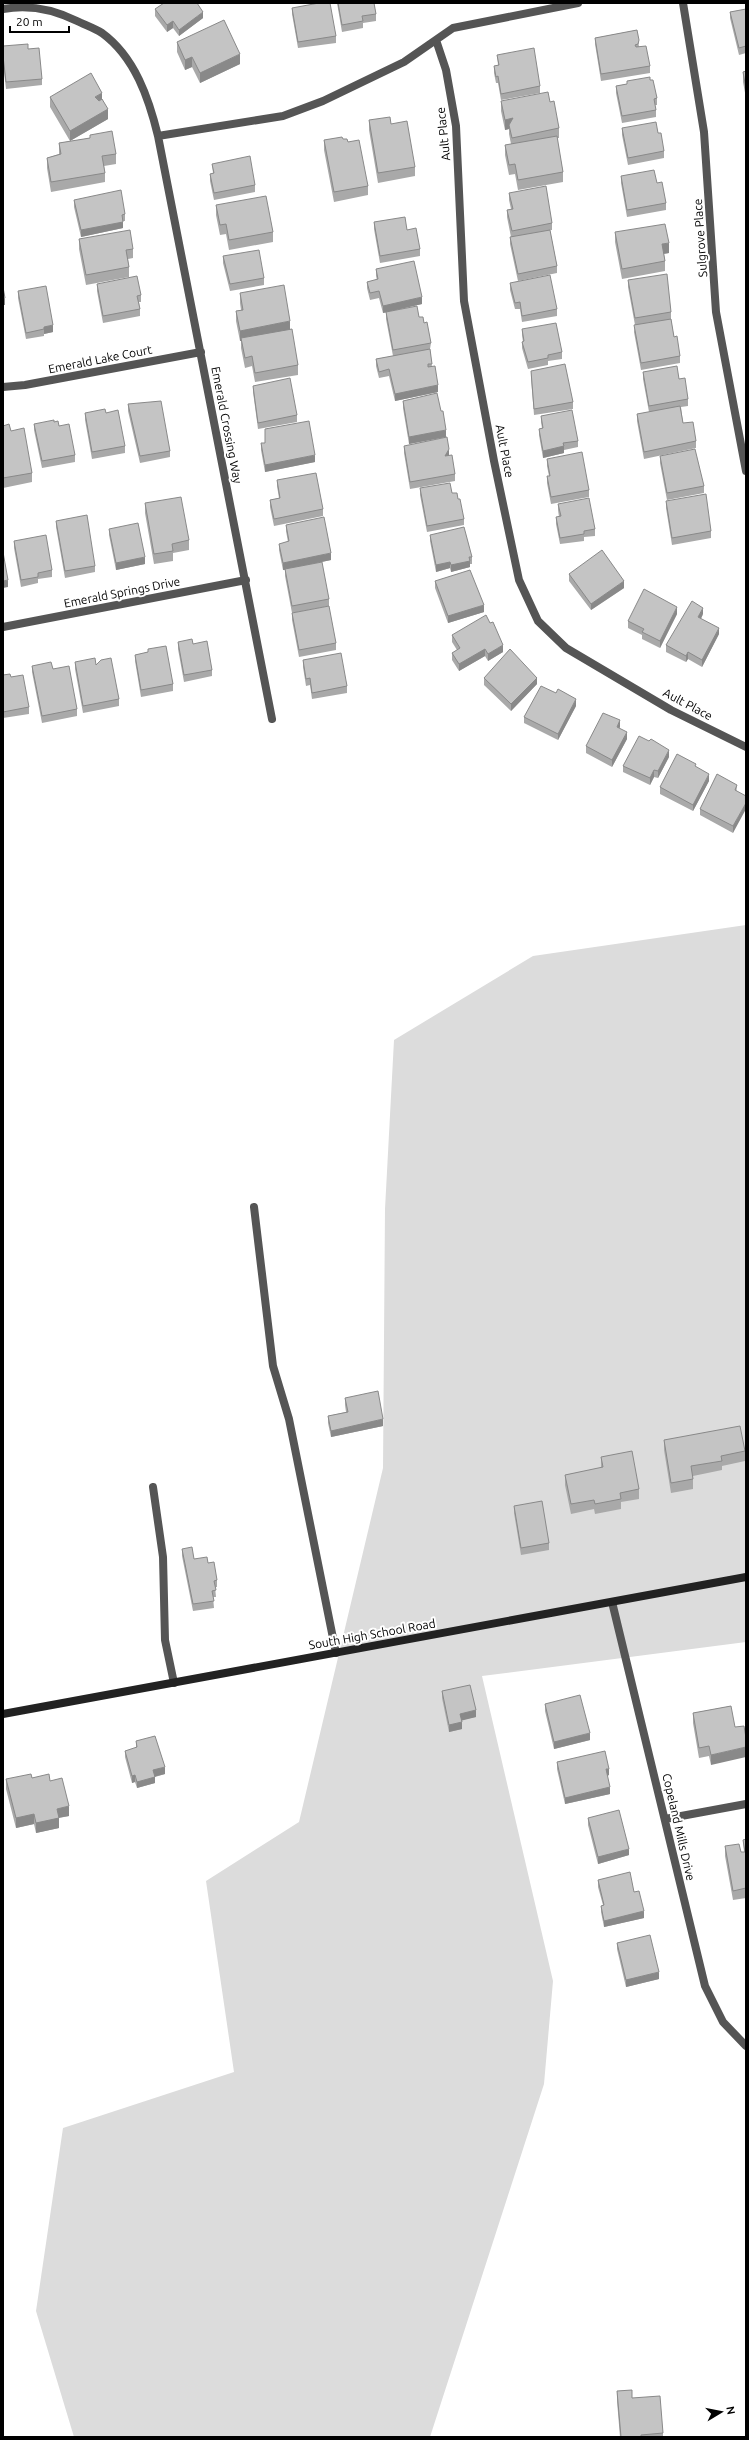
<svg xmlns="http://www.w3.org/2000/svg" width="749" height="2440" viewBox="0 0 749 2440" font-family="Ubuntu,sans-serif">
<rect width="100%" height="100%" fill="#fff"/>
<path fill="#dcdcdc" d="M746,925V1642L482,1676L553,1981L544,2084L430,2437H74L36,2311L63,2128L234,2072L206,1881L299,1822L383,1468L385,1209L394,1040L533,956Z"/>
<g fill="none" stroke-linecap="round" stroke-linejoin="round">
<path stroke="#555" stroke-width="8" d="M254,1207L273,1366L289,1419L336,1653
M153,1487L163,1557L165,1640L174,1683"/>
<path stroke="#555" stroke-width="8" d="M683,3L704,132L716,312L746,471
M3,9C29,4 53,9 77,21C85,25 94,28 102,33C135,57 149,99 158,136L272,719
M436,40L446,70L456,126L464,301L494,461L519,580L538,621L566,648L671,710L746,747
M158,136L283,116L323,101L404,62L453,28L578,3
M3,387L25,385L201,352
M3,627L246,580
M612,1602L705,1986L723,2022L746,2046
M665,1819L746,1804"/>
<path stroke="#222" stroke-width="8" d="M3,1714L746,1577"/>
</g>
<path fill="#a9a9a9" d="M337,3H374L376,14V21L363,23V28L342,32Z
M292,8L336,36V43L298,48L292,14Z
M155,9L203,18L179,36L173,28L167,32L155,16Z
M746,9V53L739,55L730,18V12Z
M637,30L639,47L650,66V73L601,81L595,44V38Z
M177,42L240,64L200,83L192,67L185,70L177,52Z
M3,46L28,49L42,79V85L6,89L3,63Z
M497,55L540,86V93L501,100L498,83H496L494,73V66L498,65Z
M746,71V98L743,82V72Z
M650,80L657,98V105H655L656,110V117L622,123L616,93V86L627,84V81Z
M50,97L102,99L108,119L70,141L50,107Z
M501,101L550,102L559,128V138H557L563,172V182L518,190L515,174L509,175L505,155V145L511,144L509,134V129L505,130L501,111Z
M369,120L415,167V176L378,183L369,130Z
M622,128L658,133L664,151V158L628,165L622,135Z
M90,135L116,154V164L104,166L105,173V182L51,192L47,168V158L59,154V143L90,138Z
M343,139L348,142L368,186V195L334,202L324,150V140Z
M212,164L255,185V192L214,200L210,181V174L213,173Z
M621,176L657,183L666,203V210L627,217L621,183Z
M509,193L552,223V230H550L557,266V273L518,281L510,244V237H511L507,217V210L511,209L509,200Z
M74,200L125,214V221H123V228L81,237L74,207Z
M216,205L273,232V242L229,250L226,234L220,235L216,215Z
M374,222L407,230L420,249V256L380,263L374,229Z
M615,232L669,253L664,254L665,261V271L622,279L615,242Z
M79,239L133,249V258L128,259L129,267V277L86,285L79,249Z
M223,256L264,278V285L230,291L223,263Z
M376,269L422,304L383,313L379,298L370,300L367,288V282L377,280L376,276Z
M628,280L671,312V319L674,337L680,356V363L641,370L634,332L635,325L628,287Z
M510,283L557,309V316L522,322L520,309H515L510,290Z
M97,284L141,295V302H139L140,309V316L103,323L97,291Z
M18,291L53,332L44,334V336L26,339L18,298Z
M240,293L290,329L298,365V375L255,382L252,366L245,368L241,348V341H240L236,321V311L241,310L240,303Z
M386,312L419,317L424,323L431,343L430,349L432,367L438,392L395,401L389,376L379,378L376,366V359L393,356L386,319Z
M522,329L562,352V359L548,361V365L528,369L522,348V342H523L522,335Z
M531,371L573,402V409L534,415L531,378Z
M643,372L679,379L688,399V406L681,407L683,423L696,441V448L644,459L637,421V414L649,412L643,379Z
M253,386L297,415V422L258,429L253,392Z
M403,401L446,437L409,444L403,408Z
M128,404L170,451V457L140,463L128,411Z
M85,413H106L125,446V453L92,459L85,420Z
M541,416L578,441V447L564,450V453L543,458L539,435V429L542,428L541,422Z
M54,422L59,426L75,455V462L42,468L34,430V424Z
M3,426L11,431L32,473V482L3,488Z
M261,443H265L315,462L265,472L261,450Z
M404,446L449,455L455,474V481L410,489L404,453Z
M660,456L704,486V493L667,500L660,463Z
M547,459L589,490V497L551,504L547,483V476H549L547,466Z
M277,480L323,509V516L274,526L270,507V500L279,498L277,486Z
M420,488L452,493L458,499L464,519V525L427,532L420,495Z
M666,501L711,531V538L672,545L666,508Z
M145,503L189,540V550L173,553V561L154,564L145,513Z
M558,504L595,529V536L584,537V541L560,544L556,524V517H559L558,510Z
M56,521L95,566V572L65,578L56,527Z
M286,525L331,560L283,570L279,550V544L288,542L286,531Z
M109,529L145,564L116,570L109,535Z
M430,535L472,557V564H470V567L451,572L450,568L436,572L430,541Z
M14,541L52,570V577L38,579V583L21,587L14,548Z
M285,569L329,599V606L292,613L285,576Z
M569,574L624,588L591,610L569,581Z
M435,581L484,612L448,623L435,588Z
M292,613L336,643V650L299,657L292,620Z
M677,614L660,648L642,639V635L628,628V621Z
M703,614L701,619L719,634L702,667L688,659L686,662L666,652V645Z
M452,635L503,652L488,661L485,656L459,671L452,660V653L457,650L452,642Z
M178,642L193,644L212,670V676L184,682L178,649Z
M148,649L173,684V691L141,697L135,661V655L148,652Z
M303,660L347,686V693L312,699L310,685L306,686L303,667Z
M75,662L96,665L119,699V706L83,713L75,669Z
M32,666L77,709V716L42,723L32,672Z
M3,675L29,707V714L3,718Z
M484,678L537,684L511,711L484,685Z
M576,706L558,740L524,723V717Z
M620,727L619,728L627,739L612,767L586,753V746Z
M669,757L658,778L654,777L650,785L623,772V766Z
M709,781L693,811L660,794V787Z
M737,785L733,833L700,815V809Z
M345,1398L383,1426L331,1437L328,1423V1416L346,1412L345,1405Z
M664,1440L745,1451V1461L722,1466V1470L693,1476V1489L671,1493L664,1450Z
M601,1457L639,1489V1499L621,1502V1509L595,1514L594,1509L571,1514L565,1485V1475L601,1468Z
M514,1506L549,1543V1550L521,1555L514,1513Z
M182,1549L194,1559L208,1563L217,1580V1587H215L216,1597H213L214,1608L193,1611L182,1556Z
M442,1691L476,1717L461,1720L462,1729L449,1732L442,1698Z
M545,1704L590,1740L554,1749L545,1711Z
M731,1706L711,1765L709,1756L699,1758L693,1723V1713Z
M136,1741L165,1774L155,1777V1783L137,1788L135,1782L132,1783L125,1757V1751L136,1748Z
M557,1762L609,1775L607,1776L610,1794L565,1804L557,1769Z
M6,1779L50,1781L69,1816L59,1818V1828L36,1833L34,1824L16,1828L6,1789Z
M588,1818L629,1855L598,1864L588,1825Z
M746,1839V1898L733,1900L725,1856V1846L741,1852H744L743,1840Z
M598,1880L634,1892L644,1918L604,1927L601,1912V1906L603,1905L598,1887Z
M617,1943L659,1979L626,1987L617,1949Z
M617,2391L632,2398L663,2433V2437H620L617,2401Z"/>
<path fill="#898989" d="M203,12V18L179,36V30Z
M173,21V28L167,32V25Z
M240,54V64L200,83V73Z
M192,57V67L185,70V60Z
M102,93V103L95,97Z
M108,109V119L70,141V131Z
M513,118L509,125V129L505,130V120Z
M123,222V228L81,237V230Z
M669,243V253L662,254V244Z
M422,297V304L383,313V306Z
M5,298V305H3V299Z
M290,321V331L241,338V341H240V331Z
M53,325V332L44,334V327Z
M438,385V392L395,401V394Z
M446,430V437L409,444V437Z
M564,446V453L543,458V451Z
M449,449V456H445Z
M315,455V462L265,472V465Z
M331,553V560L283,570V563Z
M145,557V564L116,570V563Z
M470,561V567L451,572V565Z
M450,562V568L436,572V565Z
M8,580V587L3,588V581Z
M624,581V588L591,610V604Z
M484,605V612L448,623V616Z
M677,607V614L660,648V641Z
M703,608V614L698,624V617Z
M719,628V634L702,667V660Z
M503,645V652L488,661V654Z
M485,649V656L459,671V664Z
M688,652V659L686,662V656Z
M537,678V684L511,711V704Z
M576,699V706L558,740V734Z
M620,720V727L617,734V727Z
M627,732V739L612,767V760Z
M669,750V757L658,778V771Z
M654,770V777L650,785V778Z
M709,774V781L693,811V805Z
M746,803V809L733,833V826Z
M383,1419V1426L331,1437V1431Z
M476,1710V1717L460,1721V1714Z
M462,1722V1729L449,1732V1725Z
M590,1733V1740L554,1749V1742Z
M746,1747V1757L711,1765V1755Z
M165,1767V1774L153,1777V1770Z
M606,1769H609V1775L606,1776Z
M135,1775V1782L132,1783V1776Z
M155,1777V1783L137,1788V1782Z
M610,1787V1794L565,1804V1798Z
M69,1806V1816L57,1818H59V1828L36,1833V1823L57,1809Z
M34,1814V1824L16,1828V1818Z
M629,1849V1855L598,1864V1857Z
M644,1911V1918L604,1927V1921Z
M659,1972V1979L626,1987V1980Z"/>
<path fill="#c4c4c4" stroke="#898989" d="M164,3H197L203,12L179,30L173,21L167,25L155,9Z
M319,3H330L336,36L298,42L292,8Z
M338,3H374L376,14L362,16L363,21L342,25Z
M746,9V46L739,48L730,12Z
M224,20L240,54L200,73L192,57L185,60L177,42Z
M637,30L639,40L638,44L635,45L636,47L646,46L650,66L601,74L595,38Z
M28,44V49L39,48L42,79L6,82L3,56V46Z
M534,48L540,86L501,94L498,76L496,77L494,66L499,65L497,55Z
M746,71V89L743,72Z
M91,73L102,93L95,97L99,101L102,99L108,109L70,131L50,97Z
M650,77V80H653L657,98L654,99L656,110L622,116L616,86L627,84V81Z
M548,92L550,102L554,101L559,128L512,138L509,125L513,118L505,120L501,101Z
M390,117L391,124L407,121L415,167L378,173L369,120Z
M656,122L658,133H661L664,151L628,158L622,128Z
M112,131L116,154L102,156L105,173L51,182L47,158L61,154L59,143L90,138V135Z
M557,136L563,172L518,180L515,164L509,165L505,145Z
M342,137L343,139H347L348,142L359,140L368,186L334,192L324,140Z
M250,156L255,185L214,193L210,174L214,173L212,164Z
M654,170L657,183L662,182L666,203L627,210L621,176Z
M546,186L552,223L512,231L507,210L513,209L509,193Z
M121,190L125,214L122,215L123,222L81,230L74,200Z
M266,196L273,232L229,240L226,224L220,225L216,205Z
M405,217L407,230L416,228L420,249L380,256L374,222Z
M665,224L669,243L662,244L665,261L622,269L615,232Z
M130,230L133,249L126,250L129,267L86,275L79,239Z
M550,230L557,266L518,274L510,237Z
M259,250L264,278L230,284L223,256Z
M414,261L422,297L383,306L379,291L370,293L367,282L378,279L376,269Z
M667,274L671,312L635,318L628,280Z
M550,275L557,309L522,316L520,302L515,303L510,283Z
M137,276L141,295L137,296L140,309L103,316L97,284Z
M284,285L290,321L240,331L236,311L243,310L240,293Z
M46,286L53,325L44,327V329L26,333L18,291Z
M3,287L5,298L3,299Z
M417,306L419,317H423L424,323L427,322L431,343L393,350L386,312Z
M671,319L674,337L677,336L680,356L641,363L634,325Z
M556,323L562,352L548,355V358L528,362L522,342L524,341L522,329Z
M292,329L298,365L255,373L252,356L245,358L241,338Z
M430,349L432,364H428V367L435,366L438,385L395,394L389,369L379,372L376,359Z
M565,364L573,402L534,409L531,371Z
M677,366L679,379L685,378L688,399L649,406L643,372Z
M290,378L297,415L258,423L253,386Z
M437,393L441,411H443L446,430L409,437L403,401Z
M161,401L170,451L140,456L128,404Z
M680,406L683,423L693,422L696,441L644,452L637,414Z
M105,409L106,413L118,410L125,446L92,452L85,413Z
M572,410L578,441L563,443L564,446L543,451L539,429L543,428L541,416Z
M54,420V422L58,421L59,426L69,424L75,455L42,461L34,424Z
M309,421L315,455L265,465L261,443H265V429Z
M9,424L11,431L24,428L32,473L3,478V426Z
M447,437L449,449L445,456L452,455L455,474L410,482L404,446Z
M695,449L704,486L667,493L660,456Z
M582,452L589,490L551,497L547,476H550L547,459Z
M316,473L323,509L274,519L270,500L280,498L277,480Z
M450,483L452,493H457L458,499H460L464,519L427,526L420,488Z
M706,494L711,531L672,538L666,501Z
M181,497L189,540L172,544L173,551L154,554L145,503Z
M589,498L595,529L584,531V534L560,538L556,517L561,516L558,504Z
M87,515L95,566L65,571L56,521Z
M324,517L331,553L283,563L279,544L289,541L286,525Z
M138,523L145,557L116,563L109,529Z
M464,527L472,557H469L470,561L451,565L450,562L436,565L430,535Z
M46,535L52,570L38,573V577L21,580L14,541Z
M602,550L624,581L591,604L569,574Z
M3,552L8,580L3,581Z
M322,562L329,599L292,606L285,569Z
M470,570L484,605L448,616L435,581Z
M644,589L677,607L660,641L642,632L644,629L628,621Z
M692,601L703,608L698,617L719,628L702,660L688,652L686,656L666,645Z
M329,606L336,643L299,650L292,613Z
M486,615L490,623L493,622L503,645L488,654L485,649L459,664L452,653L460,648L452,635Z
M192,639L193,644L207,641L212,670L184,675L178,642Z
M166,646L173,684L141,690L135,655L148,652V649Z
M510,649L537,678L511,704L484,678Z
M341,653L347,686L312,693L310,678L306,679L303,660Z
M95,658L96,665L101,660L111,658L119,699L83,706L75,662Z
M51,662L53,669L69,666L77,709L42,716L32,666Z
M10,674L11,677L23,675L29,707L3,712V675Z
M541,686L556,693L558,689L576,699L558,734L524,717Z
M603,713L620,720L617,727L627,732L612,760L586,746Z
M639,736L649,741L651,739L669,750L658,771L654,770L650,778L623,766Z
M677,754L696,764L695,766L709,774L693,805L660,787Z
M717,774L737,785L735,790L746,796V803L733,826L700,809Z
M378,1391L383,1419L331,1431L328,1416L348,1412L345,1398Z
M740,1426L745,1451L721,1456L722,1461L691,1466L693,1479L671,1483L664,1440Z
M632,1451L639,1489L620,1493L621,1499L595,1504L594,1500L571,1504L565,1475L603,1467L601,1457Z
M542,1501L549,1543L521,1548L514,1506Z
M192,1547L194,1559L207,1557L208,1563L214,1562L217,1580L214,1581L216,1590L212,1591L214,1601L193,1604L182,1549Z
M470,1685L476,1710L460,1714L462,1722L449,1725L442,1691Z
M580,1695L590,1733L554,1742L545,1704Z
M731,1706L735,1727L744,1726L746,1738V1747L711,1755L709,1746L699,1748L693,1713Z
M155,1736L165,1767L153,1770L155,1777L137,1782L135,1775L132,1776L125,1751L137,1747L136,1741Z
M605,1751L609,1769H606L610,1787L565,1798L557,1762Z
M31,1774L32,1778L49,1774L50,1781L62,1778L69,1806L57,1809L59,1818L36,1823L34,1814L16,1818L6,1779Z
M619,1810L629,1849L598,1857L588,1818Z
M746,1839V1888L733,1891L725,1846L739,1844L741,1852H745L743,1840Z
M630,1872L634,1892L639,1891L644,1911L604,1921L601,1906L604,1905L598,1880Z
M650,1935L659,1972L626,1980L617,1943Z
M632,2390V2398L660,2396L663,2433L641,2435V2437H621L617,2391Z"/>
<g text-anchor="middle" dominant-baseline="central" stroke-width="4" stroke-linejoin="round" paint-order="stroke">
<g font-size="12" fill="#000" stroke="#fff">
<text transform="translate(443 134) rotate(-96)">Ault Place</text>
<text transform="translate(700 238) rotate(-94)">Sulgrove Place</text>
<text transform="translate(100 359) rotate(-11)">Emerald Lake Court</text>
<text transform="translate(227 425) rotate(79)">Emerald Crossing Way</text>
<text transform="translate(505 451) rotate(79)">Ault Place</text>
<text transform="translate(122 592) rotate(-11)">Emerald Springs Drive</text>
<text transform="translate(688 704) rotate(28)">Ault Place</text>
<text transform="translate(372 1634) rotate(-10)">South High School Road</text>
<text transform="translate(679 1827) rotate(77)">Copeland Mills Drive</text>
</g>
</g>
<rect width="749" height="2440" fill="none" stroke="#000000" stroke-width="8"/>
<g transform="translate(721 2412) rotate(80)" stroke="#ffffff" stroke-width="3" paint-order="stroke">
<path d="M0-3L7 15L0 10L-7 15Z" fill="#000000"/>
<text y="-6" font-size="11" font-weight="bold" text-anchor="middle" fill="#000000">N</text>
</g>
<path d="M10 26v6h59v-6" fill="none" stroke="#000000" stroke-width="2"/>
<text x="16" y="26" font-size="12" fill="#000000" stroke="#ffffff" stroke-width="3" paint-order="stroke">20 m</text>
</svg>
